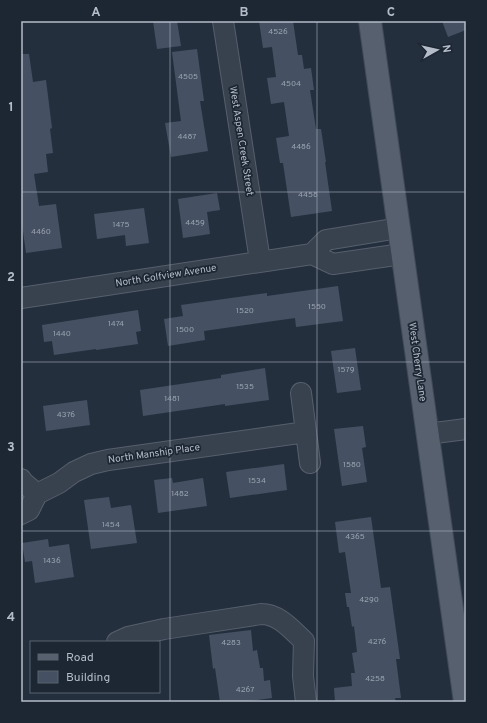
<svg xmlns="http://www.w3.org/2000/svg" width="487" height="723" viewBox="0 0 487 723" font-family="Overpass,sans-serif">
<rect width="100%" height="100%" fill="#242f3e"/>
<path fill="#455162" d="M153,21H177L181,46L157,49Z
M259,21H293L298,55H302L304,69L311,68L314,90H310L316,129H321L326,162H325L332,211L291,217L283,163H280L276,138L289,136L284,102L271,104L267,78L276,77L272,47L263,48Z
M442,21H466V30L448,37Z
M197,49L204,101H200L208,151L171,157L165,123L181,121L172,52Z
M21,54H29L33,82L46,80L52,128L50,129L53,153L46,154L48,172L34,174L39,206L56,204L62,248L26,253L21,217Z
M217,193L220,210L207,212L210,234L183,238L178,199Z
M144,208L149,243L126,246L125,235L97,239L94,214Z
M338,286L343,321L296,327L295,318L204,331L205,340L168,346L164,319L183,316L181,305L267,293V296Z
M138,310L141,331L136,332L138,344L96,350V349L54,355L52,341L44,342L42,325Z
M355,348L361,390L337,393L331,351Z
M265,368L269,400L225,406V404L143,416L140,390L221,378V375Z
M87,400L90,425L46,431L43,406Z
M363,426L366,447L362,448L367,482L342,486L334,429Z
M284,464L287,490L230,498L226,472Z
M172,478L173,483L203,478L207,506L158,513L154,480Z
M109,497L111,508L131,505L137,543L91,549L84,500Z
M371,517L381,588L390,587L400,659H396L401,698H395L396,702H335L334,688L352,686L351,673H355L352,653L357,652L354,626L352,627L349,607H347L345,593H351L345,552L339,553L335,522Z
M48,539L49,547L69,544L74,577L35,583L32,561L25,562L22,543Z
M251,630L253,651L257,650L260,668H263L264,681L270,680L272,698L242,702H220L215,668L213,669L209,635Z"/>
<g fill="none" stroke-linecap="round" stroke-linejoin="round">
<g stroke="#565f6c" stroke-width="22">
<path id="minor" d="M223,21L260,261
M399,228L326,240L312,254L333,264L402,254
M21,298L312,254
M301,393L310,463
M427,434L466,429
M21,479L23,482L37,494
M21,514L29,510L37,494L59,483L74,472L91,464L108,460L306,432
M117,642L128,637L164,629L261,614C279,614 291,629 304,641L303,676L306,702"/>
</g>
<g stroke="#414a57" stroke-width="24">
<path id="major" d="M370,21L465,702"/>
</g>
<use href="#minor" stroke="#38414e" stroke-width="20"/>
<use href="#major" stroke="#56606e" stroke-width="22"/>
</g>
<path fill="none" stroke="#b4bcc9" stroke-width="1" stroke-opacity="0.55" d="M170,21V702M317,21V702M21,192H466M21,362H466M21,531H466"/>
<g text-anchor="middle" dominant-baseline="central" stroke-width="3.5" stroke-linejoin="round" paint-order="stroke">
<g font-size="8" fill="#98a1af">
<text x="278" y="32">4526</text>
<text x="188" y="77">4505</text>
<text x="291" y="84">4504</text>
<text x="187" y="137">4487</text>
<text x="301" y="147">4486</text>
<text x="308" y="195">4458</text>
<text x="195" y="223">4459</text>
<text x="121" y="225">1475</text>
<text x="41" y="232">4460</text>
<text x="317" y="307">1550</text>
<text x="245" y="311">1520</text>
<text x="116" y="324">1474</text>
<text x="185" y="330">1500</text>
<text x="62" y="334">1440</text>
<text x="346" y="370">1579</text>
<text x="245" y="387">1535</text>
<text x="172" y="399">1481</text>
<text x="66" y="415">4376</text>
<text x="352" y="465">1580</text>
<text x="257" y="481">1534</text>
<text x="180" y="494">1482</text>
<text x="111" y="525">1454</text>
<text x="355" y="537">4365</text>
<text x="52" y="561">1436</text>
<text x="369" y="600">4290</text>
<text x="377" y="642">4276</text>
<text x="231" y="643">4283</text>
<text x="375" y="679">4258</text>
<text x="245" y="690">4267</text>
</g>
<g font-size="10" fill="#b4bcc9" stroke="#1d2633">
<text transform="translate(241 141) rotate(81)">West Aspen Creek Street</text>
<text transform="translate(166 276) rotate(-9)">North Golfview Avenue</text>
<text transform="translate(417 362) rotate(82)">West Cherry Lane</text>
<text transform="translate(154 454) rotate(-8)">North Manship Place</text>
</g>
</g>
<rect width="487" height="723" fill="none" stroke="#1d2633" stroke-width="44"/>
<rect x="30" y="641" width="130" height="52" fill="#1d2633" stroke="#59626f"/>
<rect x="38" y="654" width="20" height="6" fill="#56606e" stroke="#59626f"/>
<text x="66" y="661" font-size="12" fill="#b4bcc9">Road</text>
<rect x="38" y="671" width="20" height="12" fill="#455162" stroke="#59626f"/>
<text x="66" y="681" font-size="12" fill="#b4bcc9">Building</text>
<g transform="translate(437 50) rotate(82)" stroke="#1d2633" stroke-width="3" paint-order="stroke">
<path d="M0-3L7 15L0 10L-7 15Z" fill="#b4bcc9"/>
<text y="-6" font-size="11" font-weight="bold" text-anchor="middle" fill="#b4bcc9">N</text>
</g>
<rect x="22" y="22" width="443" height="679" fill="none" stroke="#b4bcc9" stroke-width="1.5"/>
<g font-size="13" text-anchor="middle" font-weight="bold" fill="#b4bcc9">
<text x="96" y="16">A</text>
<text x="244" y="16">B</text>
<text x="391" y="16">C</text>
<text x="11" y="111">1</text>
<text x="11" y="281">2</text>
<text x="11" y="451">3</text>
<text x="11" y="621">4</text>
</g>
</svg>
